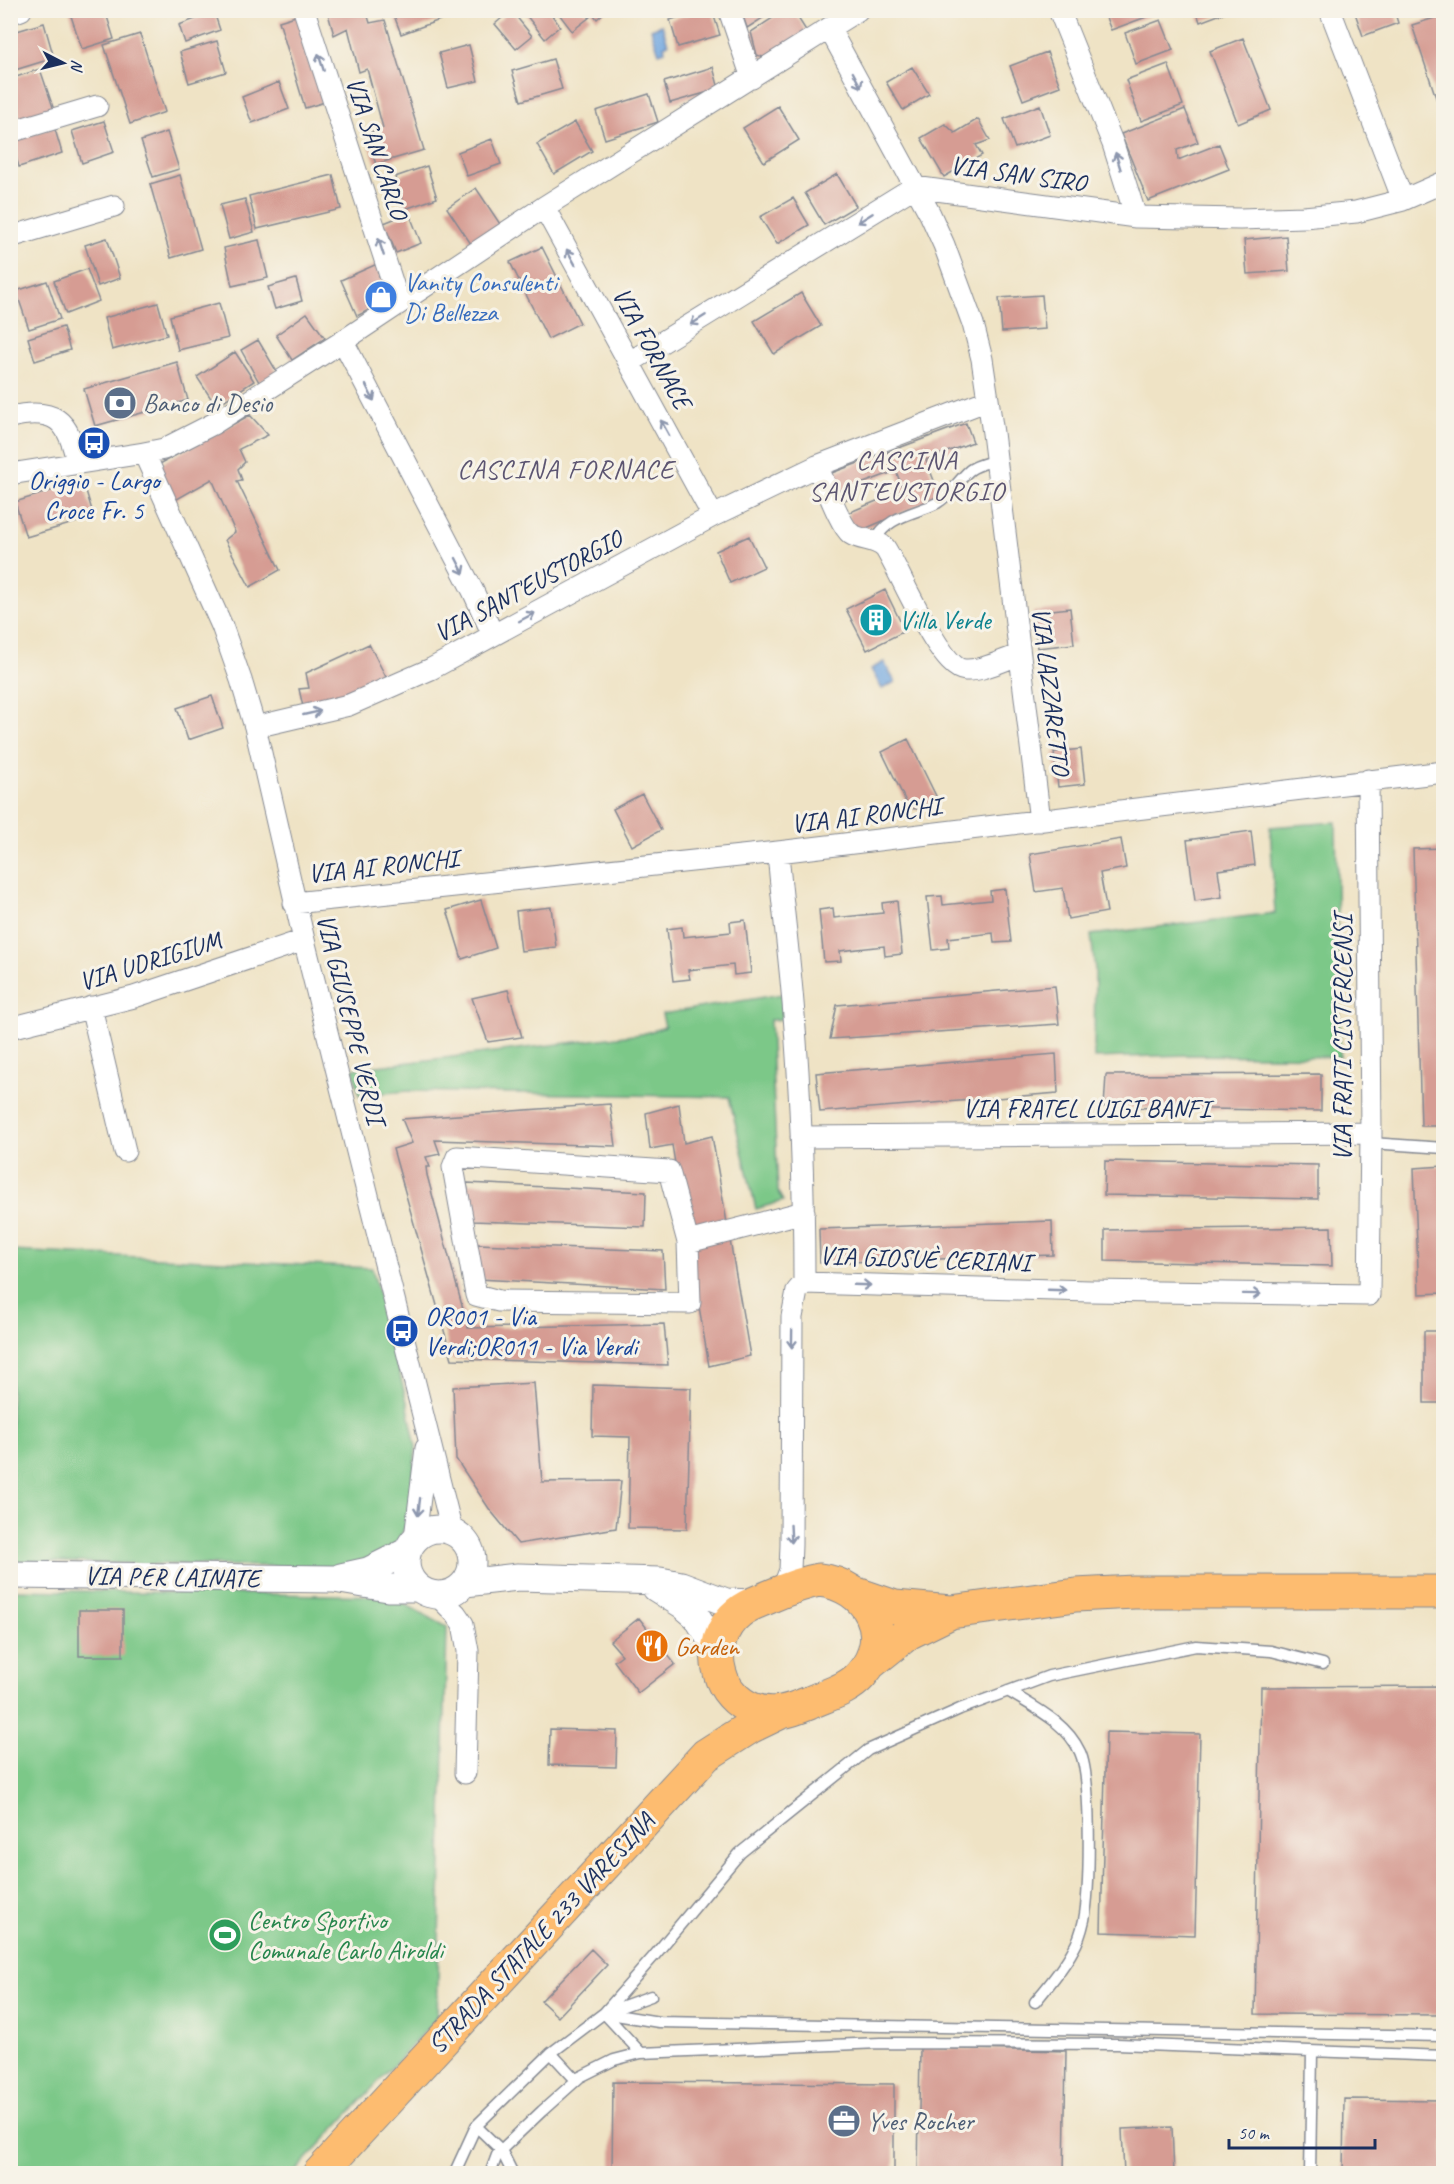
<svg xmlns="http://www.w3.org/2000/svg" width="1454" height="2184" viewBox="0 0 1454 2184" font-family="Caveat,sans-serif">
<rect width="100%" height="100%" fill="#f7f3e8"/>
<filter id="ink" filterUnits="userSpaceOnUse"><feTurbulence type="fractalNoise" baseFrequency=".0167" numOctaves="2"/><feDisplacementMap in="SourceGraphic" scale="12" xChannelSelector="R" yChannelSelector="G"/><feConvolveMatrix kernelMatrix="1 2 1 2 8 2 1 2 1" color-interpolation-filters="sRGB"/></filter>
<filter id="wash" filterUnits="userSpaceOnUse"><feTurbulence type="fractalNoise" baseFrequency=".008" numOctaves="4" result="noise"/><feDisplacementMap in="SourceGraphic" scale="24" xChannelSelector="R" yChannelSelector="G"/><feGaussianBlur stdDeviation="1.35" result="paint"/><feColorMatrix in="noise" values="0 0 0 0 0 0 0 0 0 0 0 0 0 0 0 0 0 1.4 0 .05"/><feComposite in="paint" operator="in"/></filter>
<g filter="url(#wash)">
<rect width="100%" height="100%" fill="#efe3c5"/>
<path fill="#7bc888" stroke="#4b7c73" stroke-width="1.5" d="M1336,822L1340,1057L1189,1055L1094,1058L1095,970L1091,935L1275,913L1270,827Z
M782,994L785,1019L770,1020L778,1192L783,1201L756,1209L729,1097L409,1091L359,1095L353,1069L642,1034L665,1027L662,1014Z
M11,1251L372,1268L407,1402L416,1447L410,1516L397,1544L355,1568L11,1561Z
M11,1590L390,1596L447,1627L437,2018L294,2173L11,2174Z"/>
<path fill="#73a8e0" stroke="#476c9f" stroke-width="1.5" d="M662,25L668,44L664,46L665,51L659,53L651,29Z
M884,662L895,682L882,689L871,669Z"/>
<g id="blocks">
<path fill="#d69c93" d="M69,10H105L114,39L82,49Z
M184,10H202V11L186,16Z
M327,10H366L370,23L385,20L424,150L376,164L365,134L383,128L367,69L359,72L348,28L334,35Z
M392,10H437L440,20L401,34Z
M455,10H474V11L457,16Z
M511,10L532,36L516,49L495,24Z
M531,10H548L560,26L545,39L526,15Z
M556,10H584L590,17L572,31Z
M590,10H607L597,19Z
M701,10H712L720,35L678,47L670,20Z
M741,10H765L766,16L747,28Z
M785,10H793L807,32L766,58L757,55L751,32Z
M1103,10H1156L1157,13L1111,30Z
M1196,10H1229V11L1200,22Z
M1354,10H1394L1398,23L1363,36Z
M214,12L220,30L185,43L179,25Z
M302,14L328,101L305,108L279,21Z
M1444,15V119H1443L1412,25Z
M1161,20L1173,50L1136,64L1125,33Z
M44,23L54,58L15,70L10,56V33Z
M140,34L165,112L130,124L104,45Z
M1243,38L1271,110L1238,124L1210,51Z
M217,41L226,72L189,83L180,52Z
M469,45L478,81L448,88L439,53Z
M1047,52L1060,86L1023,100L1010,66Z
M553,59L562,89L521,101L512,71Z
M1168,64L1183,105L1141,121L1126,80Z
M713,67L719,89L670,103L664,82Z
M912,67L929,94L903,110L886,82Z
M40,69L55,113L23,125L10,89V79Z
M279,82L289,109L252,123L242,97Z
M649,94L658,122L605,139L596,111Z
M1040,105L1050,135L1015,148L1004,119Z
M778,106L799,140L764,162L743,128Z
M1185,109L1198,142L1177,150L1178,160L1219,144L1229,169L1148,201L1121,134Z
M978,119L990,140L976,145L982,155L944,177L921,138L945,124L955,133Z
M104,121L114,152L82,163L72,131Z
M575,122L592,151L554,174L537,144Z
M54,126L62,153L19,167L11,140Z
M167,132L179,169L153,177L141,141Z
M492,139L501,164L467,176L458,152Z
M427,166L437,198L405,209L395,177Z
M837,174L856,206L824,225L805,193Z
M180,175L201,249L171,258L150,184Z
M333,175L341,209L257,229L249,196Z
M476,188L502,227L473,247L447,208Z
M793,198L809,225L777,244L760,217Z
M245,199L254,232L229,239L220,205Z
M409,213L421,243L396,253L384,223Z
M1286,236L1289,271L1247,274L1244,240Z
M107,238L120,278L98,286L85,245Z
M259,240L268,278L232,286L224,248Z
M542,247L580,323L548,339L510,262Z
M377,264L390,299L357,316L341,280Z
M87,269L99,301L66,314L54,281Z
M296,279L302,301L275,309L268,287Z
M47,281L60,319L29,329L16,291Z
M801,293L821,326L774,354L754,321Z
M1042,295L1045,329L1002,332L999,298Z
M158,303L167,335L112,350L104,318Z
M219,303L228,338L178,350L170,316Z
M307,313L325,338L292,360L276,335Z
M63,327L70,350L35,361L28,338Z
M258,340L277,372L259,382L241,350Z
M235,352L254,381L216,406L197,377Z
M177,362L188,400L95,426L84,389Z
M250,415L268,435L239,449L245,462L238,469L242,480L237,481L280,570L250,587L225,540L235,532L212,479L172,502L156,466Z
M966,423L973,442L926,460L940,496L853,534L848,513L903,490L896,471L850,488L854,496L840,502L829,474Z
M83,481L94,517L26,537L15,502Z
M749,536L764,567L730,583L716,551Z
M885,590L905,631L867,650L846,609Z
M1070,608L1074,644L1037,648L1033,612Z
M369,644L387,679L304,711L299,689L309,688L306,673Z
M212,696L223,728L188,740L177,708Z
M908,739L936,796L933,801L917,809L909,808L882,752Z
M1081,749L1085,784L1058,787L1054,752Z
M642,794L661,830L632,846L613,809Z
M1251,831L1255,865L1218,870L1222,897L1195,901L1187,840Z
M1121,839L1126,868L1100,873L1107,912L1068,919L1063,888L1036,892L1030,854Z
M1444,848V1126H1421L1413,849Z
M1005,889L1011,942L994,943L993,933L948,938L949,948L933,950L927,897L942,896L943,905L991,900L990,891Z
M481,900L496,948L462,959L447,910Z
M897,901L902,954L885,956L884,946L840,951L841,961L824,962L819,910L833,908L834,918L883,913L882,903Z
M551,907L556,947L521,951L516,911Z
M745,920L751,973L734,975L733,965L688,970L690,979L673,981L667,929L682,927L683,937L731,932L730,922Z
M1055,986L1059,1024L830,1039L837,1005Z
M508,990L522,1037L488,1042L472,998Z
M1056,1054L1058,1093L820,1112L816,1073Z
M1321,1074V1111L1104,1107L1106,1075Z
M610,1104L616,1146L435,1140L440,1154L426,1157L430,1167H426L427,1175L468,1328L664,1324L668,1365L452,1359L393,1149L412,1143L402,1119Z
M679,1104L684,1143L712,1136L750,1356L709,1366L672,1145L650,1149L646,1113Z
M1105,1161L1318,1165V1199L1104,1195Z
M1444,1166V1293L1419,1294L1414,1168Z
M467,1183L646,1192L645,1227L472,1221Z
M1052,1221L1053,1255L820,1263L819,1229Z
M1331,1227L1332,1266L1105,1261V1230Z
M477,1244L663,1251L665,1289L478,1279Z
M1424,1331H1444V1403H1424Z
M534,1383L542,1482L621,1481L616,1528L518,1544L490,1510L456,1459L453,1387Z
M593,1385L691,1388L687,1529L628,1528L630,1437L592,1436Z
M79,1610H123V1656H79Z
M639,1618L675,1664L638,1693L614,1661L622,1655L610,1641Z
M1444,1686V2015L1255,2014L1261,1687Z
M550,1729L617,1731L616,1767L549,1765Z
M1106,1732L1200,1734L1195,1935L1101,1932Z
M591,1949L607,1965L558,2017L541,2001Z
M920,2048L1066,2051L1064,2174H918Z
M613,2082L894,2084V2174H612Z
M1344,2099L1444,2100V2174H1343Z
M1172,2127L1174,2174H1124L1122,2129Z"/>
</g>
</g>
<g filter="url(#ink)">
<use href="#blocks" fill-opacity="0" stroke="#858992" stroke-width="1.5"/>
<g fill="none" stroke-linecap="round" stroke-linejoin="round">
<g stroke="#858992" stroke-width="13">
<path id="service" d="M875,541C886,516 915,514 937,503C951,495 958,480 970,470C978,464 988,463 996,460
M1371,1143L1444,1148
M1008,1691C1035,1708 1066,1722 1080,1752C1092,1778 1090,1890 1084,1920C1082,1929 1078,1942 1073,1950C1063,1969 1049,1985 1035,2002
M607,2012L651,1996
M604,2013L641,2053L880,2043L1117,2044L1444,2056
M604,2013L659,2022L1444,2036
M551,2053L576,2080
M476,2126L501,2150L513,2174
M454,2174L476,2126L551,2053L604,2013L654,1956L740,1853L868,1750L960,1709L1049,1676L1196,1646L1271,1651L1323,1664
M490,2174L497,2155L501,2150L542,2111L580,2077L614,2060L641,2053
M1310,2174L1312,2052"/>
</g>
<g stroke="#858992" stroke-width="23">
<path id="minor" d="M304,10L399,303
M729,10L752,78
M1059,10L1113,144L1136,217
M1330,10L1403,200
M10,14L21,10
M829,28L930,214L944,245L973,324L982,359L993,433L1040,821
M10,132L97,106
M544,207L713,516
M10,237L114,206
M343,341L473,591L493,635
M630,362L914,187L1136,217L1240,219L1304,217L1356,212L1403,200L1444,182
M10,417C54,407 69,419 77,463
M144,453L222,626L241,680L255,727L304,940L452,1531
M817,466C824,480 840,526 851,534C862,541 875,538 885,548C900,571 940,669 965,670C983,671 1003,660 1019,655
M10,474L144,453L164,449L213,424L343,341L544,207L858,10
M255,727L349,705L431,669L713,516L817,466L988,400
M778,852C782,903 789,953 793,1003C801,1096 804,1190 804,1283
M294,903L778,852L1444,772
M91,1007L125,1151
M10,1028L134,997L304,940
M801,1137L1371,1133
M688,1242L690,1303L499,1301L476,1295L453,1167L457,1157L669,1171L688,1242L804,1212
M804,1283L1090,1291L1369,1295L1371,1133L1368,780
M415,1538L426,1448
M782,1591L790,1570L791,1545L792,1317L797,1291L804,1283
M438,1596L456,1614L463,1624L468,1651L465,1773"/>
</g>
<g stroke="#858992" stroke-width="29">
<path id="tertiary" d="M406 1562a33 33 0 1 1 66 0a33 33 0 1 1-66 0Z
M10,1575L334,1579L388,1588H417
M341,1577L368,1571L406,1552
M465,1583L518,1577L660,1581L681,1585L726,1602L755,1603
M656,1588L683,1605L697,1617L717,1650"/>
</g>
<g stroke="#858992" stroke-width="35">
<path id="primary" d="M819,1580C868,1585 896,1635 861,1675C848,1690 826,1695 809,1703C790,1711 772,1717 752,1709C737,1703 724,1689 720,1673C713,1651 721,1626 739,1612C748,1604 761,1601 771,1596C787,1589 802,1583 819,1580Z
M857,1594L895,1607L951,1612L1076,1595L1134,1592H1444
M869,1664L908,1633L951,1612
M319,2174L706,1755L750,1727L779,1713"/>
</g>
<use href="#service" stroke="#fff" stroke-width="10"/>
<use href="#minor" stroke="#fff" stroke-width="21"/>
<use href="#tertiary" stroke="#fff" stroke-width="27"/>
<use href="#primary" stroke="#fdbc70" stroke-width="33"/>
</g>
<defs><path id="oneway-shaft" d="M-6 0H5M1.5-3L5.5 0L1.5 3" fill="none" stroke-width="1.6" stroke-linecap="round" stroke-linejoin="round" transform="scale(1.5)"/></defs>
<g stroke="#8d97ae">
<use href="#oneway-shaft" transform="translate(321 62) rotate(-108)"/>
<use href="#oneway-shaft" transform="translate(857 80) rotate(62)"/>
<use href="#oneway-shaft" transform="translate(1118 161) rotate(-107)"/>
<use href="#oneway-shaft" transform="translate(865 218) rotate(148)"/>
<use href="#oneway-shaft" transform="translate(381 247) rotate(-108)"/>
<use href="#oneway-shaft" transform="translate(571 257) rotate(-119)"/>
<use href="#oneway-shaft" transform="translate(698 320) rotate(148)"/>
<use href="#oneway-shaft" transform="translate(370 393) rotate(63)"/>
<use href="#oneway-shaft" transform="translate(665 428) rotate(-119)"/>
<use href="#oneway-shaft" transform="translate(460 566) rotate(63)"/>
<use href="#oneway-shaft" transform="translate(527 617) rotate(-28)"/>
<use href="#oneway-shaft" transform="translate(312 713) rotate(-13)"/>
<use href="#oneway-shaft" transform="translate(862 1285) rotate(2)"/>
<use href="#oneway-shaft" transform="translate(1057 1290) rotate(2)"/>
<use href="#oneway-shaft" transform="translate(1252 1294) rotate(1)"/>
<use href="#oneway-shaft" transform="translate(792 1339) rotate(91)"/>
<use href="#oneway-shaft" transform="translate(419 1507) rotate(97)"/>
<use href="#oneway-shaft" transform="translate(791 1534) rotate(87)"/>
</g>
</g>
<defs>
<g id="shop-disc" transform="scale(1.725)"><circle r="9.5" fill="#3f7fe0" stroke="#f7f3e8"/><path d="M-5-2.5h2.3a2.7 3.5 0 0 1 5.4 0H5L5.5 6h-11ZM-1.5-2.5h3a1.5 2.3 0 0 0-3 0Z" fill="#fff"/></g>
<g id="bank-disc" transform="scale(1.725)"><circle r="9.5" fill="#5c6f8a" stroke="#f7f3e8"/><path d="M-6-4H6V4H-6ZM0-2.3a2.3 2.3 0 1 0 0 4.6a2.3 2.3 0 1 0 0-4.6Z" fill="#fff"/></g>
<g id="bus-disc" transform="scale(1.725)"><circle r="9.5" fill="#1a4fb4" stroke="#f7f3e8"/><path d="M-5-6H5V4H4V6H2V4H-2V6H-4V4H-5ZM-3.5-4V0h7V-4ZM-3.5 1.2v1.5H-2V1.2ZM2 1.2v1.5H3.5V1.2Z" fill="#fff"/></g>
<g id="building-disc" transform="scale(1.725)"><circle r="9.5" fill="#0f9aa8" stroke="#f7f3e8"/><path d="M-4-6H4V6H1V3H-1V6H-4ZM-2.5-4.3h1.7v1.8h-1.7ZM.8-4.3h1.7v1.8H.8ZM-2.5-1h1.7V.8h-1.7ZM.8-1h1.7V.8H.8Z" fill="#fff"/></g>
<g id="restaurant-disc" transform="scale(1.725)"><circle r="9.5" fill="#e8710a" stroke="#f7f3e8"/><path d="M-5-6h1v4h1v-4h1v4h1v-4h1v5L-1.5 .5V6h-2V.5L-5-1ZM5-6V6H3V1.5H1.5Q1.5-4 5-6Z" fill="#fff"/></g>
<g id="stadium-disc" transform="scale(1.725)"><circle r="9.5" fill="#2e9e5b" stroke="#f7f3e8"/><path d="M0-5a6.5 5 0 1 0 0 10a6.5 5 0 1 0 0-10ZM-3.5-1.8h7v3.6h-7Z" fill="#fff"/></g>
<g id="office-disc" transform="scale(1.725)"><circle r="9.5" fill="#5c6f8a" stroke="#f7f3e8"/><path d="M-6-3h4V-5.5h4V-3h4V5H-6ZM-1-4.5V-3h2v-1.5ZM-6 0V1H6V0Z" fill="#fff"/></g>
</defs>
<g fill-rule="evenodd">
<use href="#shop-disc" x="381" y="297"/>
<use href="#bank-disc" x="120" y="403"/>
<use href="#bus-disc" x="94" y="443"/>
<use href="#building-disc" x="876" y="620"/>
<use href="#bus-disc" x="402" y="1331"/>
<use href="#restaurant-disc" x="652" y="1646"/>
<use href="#stadium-disc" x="225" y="1935"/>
<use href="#office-disc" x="844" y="2121"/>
</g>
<g text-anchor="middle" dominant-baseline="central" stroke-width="6" stroke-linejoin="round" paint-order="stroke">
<g font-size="26" fill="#1b2f5e" stroke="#f7f3e8">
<text transform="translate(377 148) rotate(72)">VIA SAN CARLO</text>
<text transform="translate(1018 174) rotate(8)">VIA SAN SIRO</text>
<text transform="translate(652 348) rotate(61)">VIA FORNACE</text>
<text transform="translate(528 586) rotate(-28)">VIA SANT'EUSTORGIO</text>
<text transform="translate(1051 691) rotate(83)">VIA LAZZARETTO</text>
<text transform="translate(866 815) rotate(-7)">VIA AI RONCHI</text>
<text transform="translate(383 866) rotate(-6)">VIA AI RONCHI</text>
<text transform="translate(150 961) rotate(-17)">VIA UDRIGIUM</text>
<text transform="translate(351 1019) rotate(76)">VIA GIUSEPPE VERDI</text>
<text transform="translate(1342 1038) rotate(-90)">VIA FRATI CISTERCENSI</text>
<text x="1086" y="1108">VIA FRATEL LUIGI BANFI</text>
<text transform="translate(925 1259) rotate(2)">VIA GIOSUÈ CERIANI</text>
<text transform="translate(172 1577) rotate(1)">VIA PER LAINATE</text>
<text transform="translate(541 1933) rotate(-47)">STRADA STATALE 233 VARESINA</text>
</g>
<g font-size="26" fill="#366cbe" stroke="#f7f3e8" text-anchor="start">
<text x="404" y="282">Vanity Consulenti<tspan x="404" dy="30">Di Bellezza</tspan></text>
</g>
<g font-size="26" fill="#4e5e75" stroke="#f7f3e8" text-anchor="start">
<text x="143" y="403">Banco di Desio</text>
<text x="867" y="2121">Yves Rocher</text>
</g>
<g font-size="26" fill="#164399" stroke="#f7f3e8">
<text x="94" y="480">Origgio - Largo<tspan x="94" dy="30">Croce Fr. 5</tspan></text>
<text x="425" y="1316" text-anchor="start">OR001 - Via<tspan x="425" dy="30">Verdi;OR011 - Via Verdi</tspan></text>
</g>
<g font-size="26" fill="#0d838f" stroke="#f7f3e8" text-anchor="start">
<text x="899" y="620">Villa Verde</text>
</g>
<g font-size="26" fill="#c56008" stroke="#f7f3e8" text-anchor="start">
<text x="675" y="1646">Garden</text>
</g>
<g font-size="26" fill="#27864d" stroke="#f7f3e8" text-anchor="start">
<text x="248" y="1920">Centro Sportivo<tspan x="248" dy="30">Comunale Carlo Airoldi</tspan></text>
</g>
<g font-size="27" letter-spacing="1.5" fill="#5c5571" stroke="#f7f3e8">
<text x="907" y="460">CASCINA<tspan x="907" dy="31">SANT'EUSTORGIO</tspan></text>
<text x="566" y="469">CASCINA FORNACE</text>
</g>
</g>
<rect width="1454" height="2184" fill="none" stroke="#f7f3e8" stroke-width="36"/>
<g transform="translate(63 63) rotate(97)" stroke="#f7f3e8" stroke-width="4.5" paint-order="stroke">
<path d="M0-4.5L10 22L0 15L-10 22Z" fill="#1b2f5e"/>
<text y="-9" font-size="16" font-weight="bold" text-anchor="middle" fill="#1b2f5e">N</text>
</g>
<path d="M1229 2139v9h146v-9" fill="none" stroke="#1b2f5e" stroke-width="3"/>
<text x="1238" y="2139" font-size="18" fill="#1b2f5e" stroke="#f7f3e8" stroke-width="4.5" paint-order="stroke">50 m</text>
</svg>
